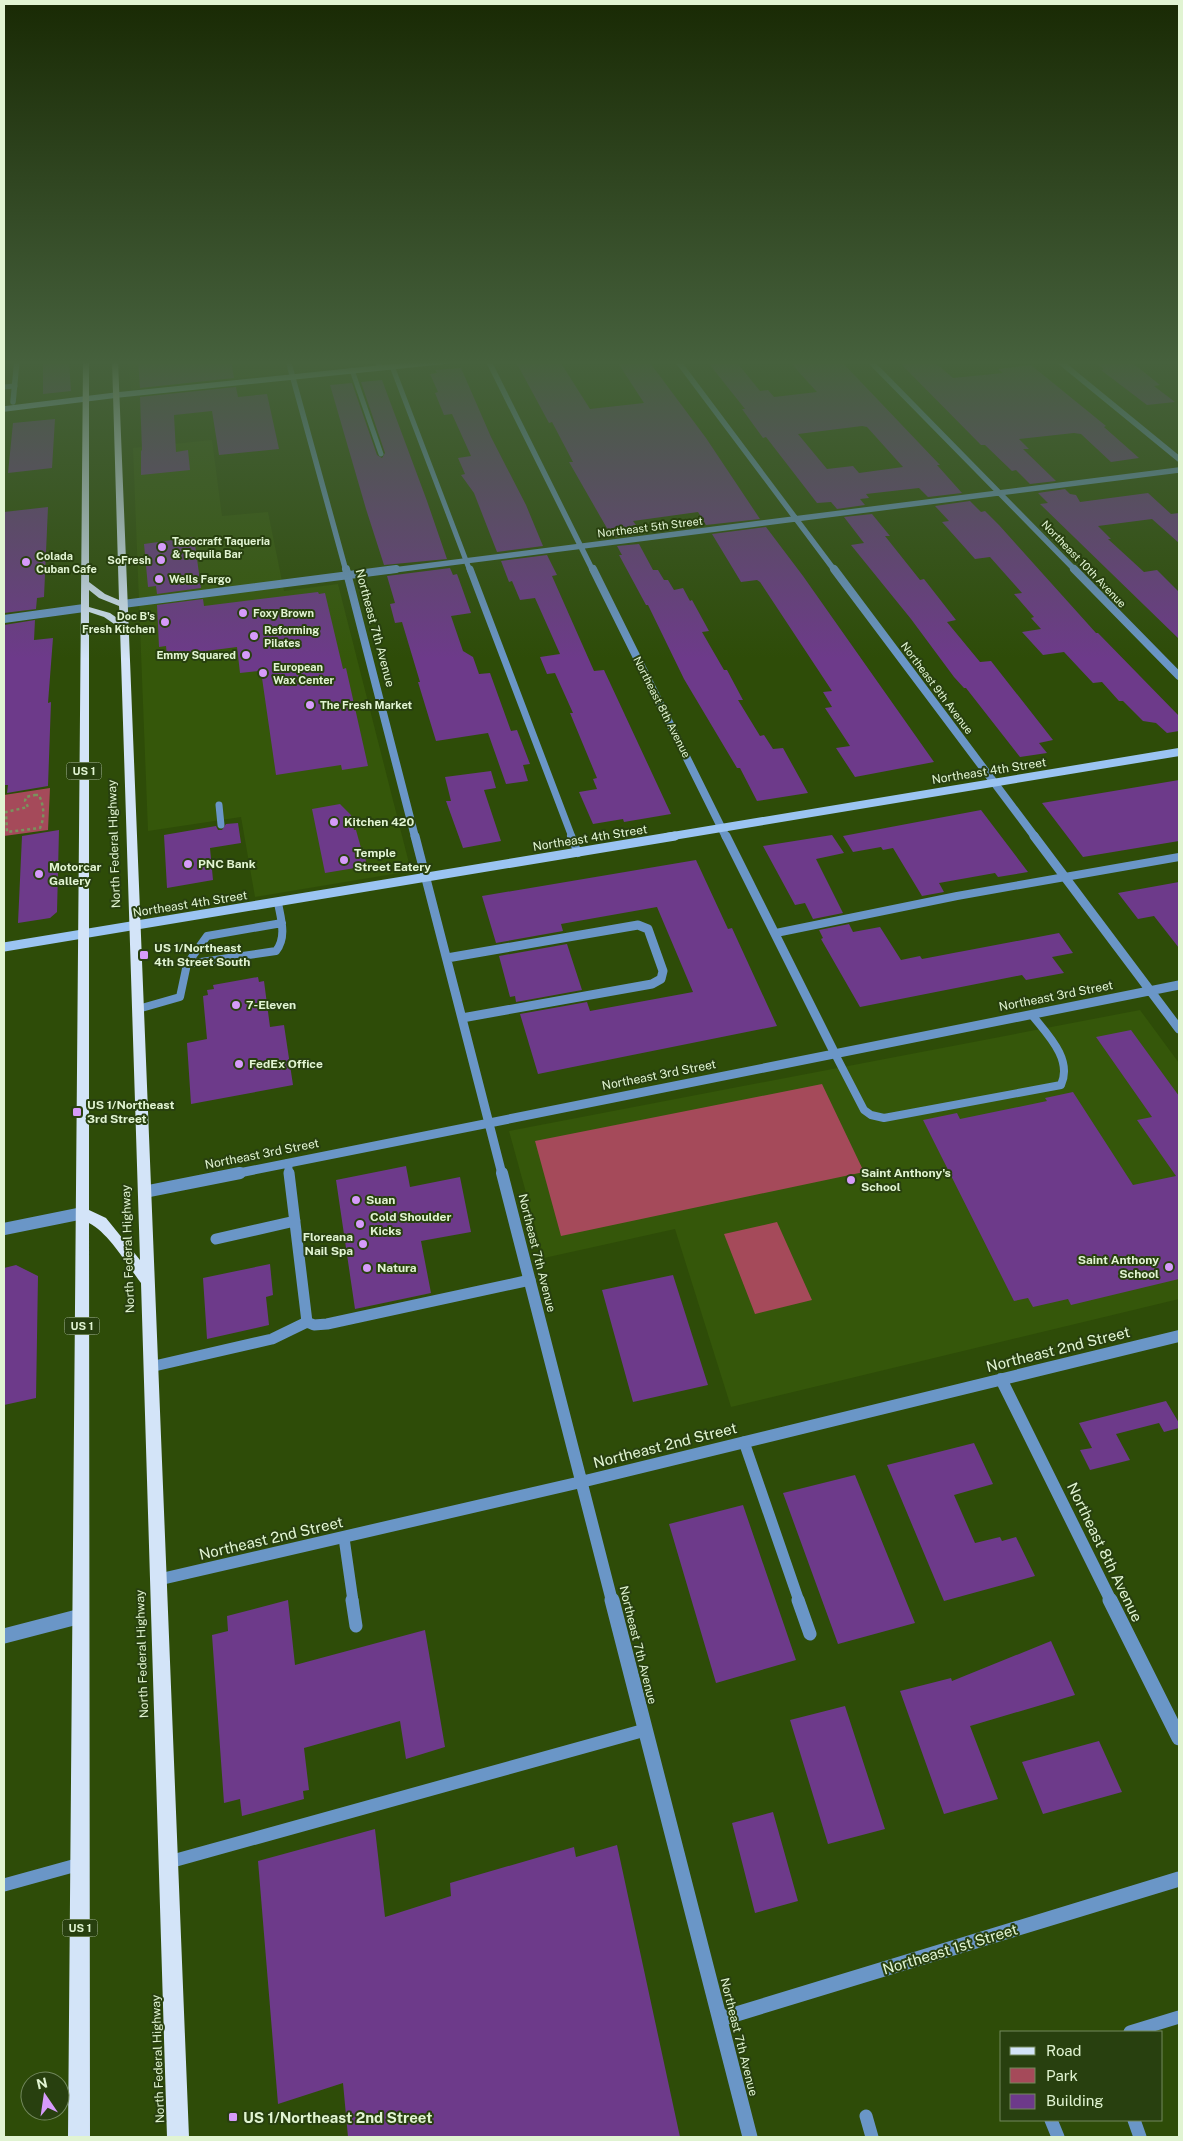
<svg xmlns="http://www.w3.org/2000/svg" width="1183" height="2141" viewBox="0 0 1183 2141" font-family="'Public Sans',sans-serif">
<rect width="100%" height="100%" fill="#2e4c08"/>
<path fill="#35570a" d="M127,360H370L372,364L131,390Z
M212,440L222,516L268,512L284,591L338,584L411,871L255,897L241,817L148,831L133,448Z
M1140,1010L1179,1063V1299L731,1407L675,1229L544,1258L509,1131Z"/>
<path fill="#a54a5a" d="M50,788L48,830L4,836V795Z
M822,1084L864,1172L561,1236L535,1141Z
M777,1222L812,1300L755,1314L724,1234Z"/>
<path fill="#6d3a8a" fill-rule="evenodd" d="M43,360H69L71,391L43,394Z
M138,360H231L234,378L140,388Z
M543,360H559L590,409L644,403L616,360H648L706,438L760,519L706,525L698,512L633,521L636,525L630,526L634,535L612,537L569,462H573L552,422L549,423L516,362Z
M706,360H735L760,391L768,390L774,397L817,392L788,360H840L940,465H937L962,493L928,497L919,488L866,494L869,498L860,499L865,505L837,509L831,502L817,503L766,437L763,438L742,409H745ZM862,426L867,427L903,467L859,473L853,466L827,469L798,434Z
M897,360H932L953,378L1003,373L998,369L1031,365L1106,426L1104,427L1139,458L1111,462L1081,434L1074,433L1019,439L1029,449H1023L1056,481L1030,484L1016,470L1012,471L985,445H981Z
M1092,360H1129L1160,385L1154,386L1175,402L1147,405L1101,370L1104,369Z
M461,368L491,437L526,505L543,546L497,552L474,493L461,475L465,474L458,458L471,456L452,414L444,415L435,393L438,392L430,374L437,373L435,370Z
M382,380L427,501L447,559L384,565L366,509L330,385L352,383L377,455L382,458L385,453L361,382Z
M236,387L238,397L267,394L279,449L219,455L212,411L174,415L176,452L188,450L190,470L141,475V451L142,450L140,397Z
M55,419L52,468L8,473L13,423Z
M1065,489L1070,494L1076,495L1080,502L1148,493L1171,514L1179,513V543L1152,519L1098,526L1111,539H1108L1144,572L1157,570L1179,592V639L1040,504L1048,503L1038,493Z
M970,501L981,512L985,511L999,525L1096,633H1098L1179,716V731L1167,733L1156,723L1143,721L1123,701H1119L1102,682L1093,683L1064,652L1043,655L1022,632L1041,629L1031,618L1034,617L1014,594L1022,593L990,557L975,559L942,522L949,521L935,506Z
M48,507L44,597L37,598L36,609L4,613V512Z
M872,514L890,536H885L920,580L924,579L956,620L947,622L980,662L991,661L1053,740L1039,743L1047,753L1020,757L966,688H964L954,677L911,619L851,545L864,543L844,517Z
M766,527L803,576L934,762L855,777L836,748L850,746L825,708L832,707L823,692L832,691L760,582L757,580L741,582L712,534Z
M194,537L201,588L157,594L156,586L148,587L144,544Z
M639,544L653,570H658L664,580H668L674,590L683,588L690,601L692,600L709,631L702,632L724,670H727L743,700H738L760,736L764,735L773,749L783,748L808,793L757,801L740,768H737L684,679L648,605H646L619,555H622L617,546Z
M547,555L557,575L552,576L594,671L604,670L671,814L624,822L623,819L593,824L579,792L597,789L593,779L597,778L570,713H573L555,673L547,674L540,657L560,654L535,598L520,600L512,581L509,582L501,561Z
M450,568L453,575L457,574L471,613L451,616L463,651L473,657L479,674L490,673L511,731L517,730L530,764L523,765L528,781L506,784L488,733L436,741L418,682H420L402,622L395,623L390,604L395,603L387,576Z
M318,592L319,594L325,593L343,669L346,668L368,766L342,770L341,765L276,775L262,678H260L259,671L240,673L237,647L167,656L166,646L159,647L157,605L203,599L204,606Z
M35,620L34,640L53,638L48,703L51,702L48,786L7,793L8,785H4V625Z
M491,771L496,788L484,790L501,841L463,848L446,801H451L445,777Z
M1179,780V841L1083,857L1042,803Z
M340,804L351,815L354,830H356L361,848H363L367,866L325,873L312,809Z
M981,810L1028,872L998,877L995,873L939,883L944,892L922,896L893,848L883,850L881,847L853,852L843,836Z
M238,823L241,843L210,848L213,880L167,888L164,835L216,826L218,830H222L226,824Z
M59,830L57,912L50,918L18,923L22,836Z
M832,835L844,853L816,859L843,913L813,919L805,903L795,905L763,846Z
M696,860L728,929L732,928L777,1026L538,1074L520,1014L587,1002L590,1011L693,992L657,907L561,924L563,931L496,943L482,896Z
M1179,882V948L1154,916L1138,919L1118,893Z
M849,924L853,932L880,927L901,960L920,956L922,959L1059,933L1073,953L1052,957L1064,973L1026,980L1022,975L860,1007L821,939L823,938L819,930Z
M567,944L582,990L516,1002L515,996L510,997L499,956Z
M258,977L259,982L264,981L270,1027L284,1025L293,1085L191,1104L187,1043L207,1039L203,996L208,995L207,990L214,989L213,985Z
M1131,1030L1179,1096V1279L1071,1305L1068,1299L1033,1307L1028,1298L1014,1301L923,1120L957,1113L960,1119L1047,1101L1045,1098L1073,1092L1133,1185L1176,1176L1137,1120L1152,1117L1096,1037Z
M406,1166L410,1187L460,1177L471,1232L421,1241L431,1293L355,1309L336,1180Z
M270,1264L273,1295L266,1297L269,1325L207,1339L203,1278Z
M16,1265L38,1276L36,1398L4,1405V1268Z
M673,1275L708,1385L633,1402L602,1290Z
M1166,1401L1179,1423V1428L1164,1432L1159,1423L1116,1434L1130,1460L1090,1470L1080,1450L1092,1448L1079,1423Z
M974,1443L993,1484L954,1495L975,1543L1000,1537L1002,1541L1016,1537L1035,1576L944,1601L887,1465Z
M855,1475L915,1623L838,1644L783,1493Z
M743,1505L796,1660L716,1683L669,1524Z
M288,1600L295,1665L425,1630L445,1747L406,1759L400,1721L304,1748L309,1790L303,1791L304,1799L242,1816L240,1799L224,1803L212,1635L228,1631L227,1616Z
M1051,1641L1075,1695L970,1726L998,1799L944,1814L900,1691L951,1678L952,1681Z
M845,1706L885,1829L828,1844L790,1720Z
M1099,1741L1122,1792L1043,1814L1022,1762Z
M773,1812L798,1901L755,1913L732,1823Z
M375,1829L385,1917L451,1896L450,1883L574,1847L576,1857L617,1845L680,2137H348L343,2083L278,2104L258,1861Z"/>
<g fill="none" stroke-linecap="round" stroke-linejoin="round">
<path stroke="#7a935d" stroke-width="2.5" stroke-dasharray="3 3" stroke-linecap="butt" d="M35,795H39C44,806 45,817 40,828L7,832L6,812L28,807L25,801L26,797Z"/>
<path stroke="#6a96c7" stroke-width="5" d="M392,366L470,571
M352,370L381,454
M4,387L15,386"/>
<path stroke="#6a96c7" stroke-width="7" d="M470,569L572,837
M219,805L221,825"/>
<path stroke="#6a96c7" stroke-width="8" d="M571,836L578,853
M776,933L957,896L1179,857
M187,964L207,936L282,923
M138,1009L180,997L187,964L276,951C287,937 281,919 278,903
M835,1054L864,1110L871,1115L884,1118L1061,1085C1073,1059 1047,1034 1032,1015
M288,1163L289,1174"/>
<path stroke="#6a96c7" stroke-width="11" d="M289,1173L307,1322
M216,1239L295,1221
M150,1367L272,1339L307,1322L314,1325L327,1324L530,1280
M744,1442L799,1601
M344,1538L353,1601"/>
<path stroke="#6a96c7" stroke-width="13" d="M352,1600L356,1626
M798,1600L810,1634
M169,1862L645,1730
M4,1885L80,1864
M1130,2032L1179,2017
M866,2116L872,2137
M1051,2120L1058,2137
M1134,2120L1140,2137"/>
<path stroke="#6a96c7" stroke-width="5.5" d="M288,360L346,571
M377,360L380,367
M488,360L593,571
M677,360L835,571
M869,360L1076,571
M1058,360L1179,459
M13,402L17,360
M386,571L1179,470"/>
<path stroke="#6a96c7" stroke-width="8" d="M346,569L415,837
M593,569L726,837
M834,569L1035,837
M1074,569L1179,676
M123,604L396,569
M4,619L84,608"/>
<path stroke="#6a96c7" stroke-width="9" d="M415,836L502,1174
M726,836L835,1054
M1034,836L1179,1029
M447,958L638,925L648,929L663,971L661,979L652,984L462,1018
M234,1174L1179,985"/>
<path stroke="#6a96c7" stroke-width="12" d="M502,1173L612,1601
M144,1192L240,1173
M4,1229L83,1213
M1001,1379L1111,1601
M157,1580L581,1482L1179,1336"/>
<path stroke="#6a96c7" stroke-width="15" d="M612,1600L750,2137
M1110,1600L1179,1738
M4,1636L81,1616
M720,2019L1179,1879"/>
<path stroke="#9bc4f2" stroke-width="5.5" d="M4,409L117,395L457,360"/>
<path stroke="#9bc4f2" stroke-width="8" d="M667,837L1179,752"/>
<path stroke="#9bc4f2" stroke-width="9" d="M4,947L675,836"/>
<path fill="#d3e4f8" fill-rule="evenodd" d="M83,360H89V582L105,594L119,600L112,360H118L189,2137H167L141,1283C127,1265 109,1233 89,1223L90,2137H68ZM89,590L99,598L119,606L120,620L110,613L89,607ZM89,612L104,617L120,628L140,1260L106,1218L89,1210Z"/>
</g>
<linearGradient id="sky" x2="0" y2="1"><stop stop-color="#192a04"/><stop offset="0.55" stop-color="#46613d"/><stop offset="1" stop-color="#46613d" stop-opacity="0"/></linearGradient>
<rect width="1183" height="659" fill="url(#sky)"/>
<g fill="#d69bfa" stroke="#28400f" stroke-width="2">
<circle cx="162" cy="547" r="5"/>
<circle cx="161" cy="560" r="5"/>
<circle cx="26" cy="562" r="5"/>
<circle cx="159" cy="579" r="5"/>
<circle cx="243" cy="613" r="5"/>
<circle cx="165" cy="622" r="5"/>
<circle cx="254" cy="636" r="5"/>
<circle cx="246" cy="655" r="5"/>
<circle cx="263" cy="673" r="5"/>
<circle cx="310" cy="705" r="5"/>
<circle cx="334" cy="822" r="5"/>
<circle cx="344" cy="860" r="5"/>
<circle cx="188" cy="864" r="5"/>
<circle cx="39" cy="874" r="5"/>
<rect x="139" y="950" width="10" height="10" rx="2.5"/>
<circle cx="236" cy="1005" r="5"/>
<circle cx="239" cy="1064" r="5"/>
<rect x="72" y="1107" width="10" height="10" rx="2.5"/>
<circle cx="851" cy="1180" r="5"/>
<circle cx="356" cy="1200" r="5"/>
<circle cx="360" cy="1224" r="5"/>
<circle cx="363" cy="1244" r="5"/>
<circle cx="1169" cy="1267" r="5"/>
<circle cx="367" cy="1268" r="5"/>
<rect x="228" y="2112" width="10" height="10" rx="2.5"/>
</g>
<g text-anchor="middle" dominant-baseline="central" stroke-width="4" stroke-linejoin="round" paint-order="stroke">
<g font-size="11" fill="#e1f4d2" stroke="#28400f">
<text transform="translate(650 527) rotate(-7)">Northeast 5th Street</text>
<text transform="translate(1084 564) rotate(46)">Northeast 10th Avenue</text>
<text transform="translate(937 688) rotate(53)">Northeast 9th Avenue</text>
<text transform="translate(662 707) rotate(63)">Northeast 8th Avenue</text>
</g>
<g font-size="11" font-weight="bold" fill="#e1f4d2" stroke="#28400f" text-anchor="start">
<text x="172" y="541">Tacocraft Taqueria<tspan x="172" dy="13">&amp; Tequila Bar</tspan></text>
<text x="36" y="556">Colada<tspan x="36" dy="13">Cuban Cafe</tspan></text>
<text x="151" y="560" text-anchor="end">SoFresh</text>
<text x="169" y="579">Wells Fargo</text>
<text x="253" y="613">Foxy Brown</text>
<text x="155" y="616" text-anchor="end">Doc B's<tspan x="155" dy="13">Fresh Kitchen</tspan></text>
<text x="264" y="630">Reforming<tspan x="264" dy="13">Pilates</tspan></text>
<text x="236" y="655" text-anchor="end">Emmy Squared</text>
<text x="273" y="667">European<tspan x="273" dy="13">Wax Center</tspan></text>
<text x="320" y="705">The Fresh Market</text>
</g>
<g fill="#28400f" stroke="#aabe98" stroke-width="1">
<rect x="66.5" y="762.5" width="35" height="17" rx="4"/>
<rect x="64.5" y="1317.5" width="35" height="17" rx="4"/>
<rect x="62.5" y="1919.5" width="35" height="17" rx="4"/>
</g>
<g font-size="11" font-weight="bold" fill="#e1f4d2">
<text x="84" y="771">US 1</text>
<text x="82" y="1326">US 1</text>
<text x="80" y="1928">US 1</text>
</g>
<g font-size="12" fill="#e1f4d2" stroke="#28400f">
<text transform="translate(375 628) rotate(75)">Northeast 7th Avenue</text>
<text transform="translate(989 771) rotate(-9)">Northeast 4th Street</text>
<text transform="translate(590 838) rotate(-9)">Northeast 4th Street</text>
<text transform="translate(114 844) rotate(-92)">North Federal Highway</text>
<text transform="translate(190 904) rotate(-9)">Northeast 4th Street</text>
<text transform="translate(1056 996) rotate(-11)">Northeast 3rd Street</text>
<text transform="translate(659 1075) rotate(-11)">Northeast 3rd Street</text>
<text transform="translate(262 1154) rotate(-11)">Northeast 3rd Street</text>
<text transform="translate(128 1249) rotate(-92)">North Federal Highway</text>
<text transform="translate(537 1253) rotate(76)">Northeast 7th Avenue</text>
<text transform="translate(638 1645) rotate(76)">Northeast 7th Avenue</text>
<text transform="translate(142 1654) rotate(-92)">North Federal Highway</text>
<text transform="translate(739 2037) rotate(76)">Northeast 7th Avenue</text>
<text transform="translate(158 2059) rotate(-92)">North Federal Highway</text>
</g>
<g font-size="12" font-weight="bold" fill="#e1f4d2" stroke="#28400f" text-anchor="start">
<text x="344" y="822">Kitchen 420</text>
<text x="354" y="853">Temple<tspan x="354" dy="14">Street Eatery</tspan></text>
<text x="198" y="864">PNC Bank</text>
<text x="49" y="867">Motorcar<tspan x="49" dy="14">Gallery</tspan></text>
<text x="154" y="948">US 1/Northeast<tspan x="154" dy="14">4th Street South</tspan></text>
<text x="246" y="1005">7-Eleven</text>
<text x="249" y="1064">FedEx Office</text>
<text x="87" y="1105">US 1/Northeast<tspan x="87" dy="14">3rd Street</tspan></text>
<text x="861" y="1173">Saint Anthony's<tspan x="861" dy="14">School</tspan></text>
<text x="366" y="1200">Suan</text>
<text x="370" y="1217">Cold Shoulder<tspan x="370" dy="14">Kicks</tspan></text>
<text x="353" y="1237" text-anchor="end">Floreana<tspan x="353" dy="14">Nail Spa</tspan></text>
<text x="1159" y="1260" text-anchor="end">Saint Anthony<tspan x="1159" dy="14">School</tspan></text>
<text x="377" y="1268">Natura</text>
</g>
<g font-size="15" fill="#e1f4d2" stroke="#28400f">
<text transform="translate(1058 1349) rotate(-14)">Northeast 2nd Street</text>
<text transform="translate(665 1445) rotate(-14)">Northeast 2nd Street</text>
<text transform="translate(271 1538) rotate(-13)">Northeast 2nd Street</text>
<text transform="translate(1105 1552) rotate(64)">Northeast 8th Avenue</text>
<text transform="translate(950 1949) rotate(-17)">Northeast 1st Street</text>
</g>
<g font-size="15" font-weight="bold" fill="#e1f4d2" stroke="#28400f" text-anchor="start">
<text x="243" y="2117">US 1/Northeast 2nd Street</text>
</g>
</g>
<rect width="1183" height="2141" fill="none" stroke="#e1f4d2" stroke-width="10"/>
<rect x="1000" y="2031" width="162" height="90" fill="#28400f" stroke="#72885d"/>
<rect x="1010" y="2047" width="25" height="8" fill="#d3e4f8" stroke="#72885d"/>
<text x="1046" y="2056" font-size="15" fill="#e1f4d2">Road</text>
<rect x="1010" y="2068" width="25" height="15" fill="#a54a5a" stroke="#72885d"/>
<text x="1046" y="2081" font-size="15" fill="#e1f4d2">Park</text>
<rect x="1010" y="2094" width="25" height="15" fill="#6d3a8a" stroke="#72885d"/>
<text x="1046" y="2106" font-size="15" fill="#e1f4d2">Building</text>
<g transform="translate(45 2096) rotate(347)"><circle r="24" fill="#28400f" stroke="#72885d"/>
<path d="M0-4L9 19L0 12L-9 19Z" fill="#d69bfa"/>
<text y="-8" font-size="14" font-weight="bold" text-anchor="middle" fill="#e1f4d2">N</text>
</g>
</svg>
